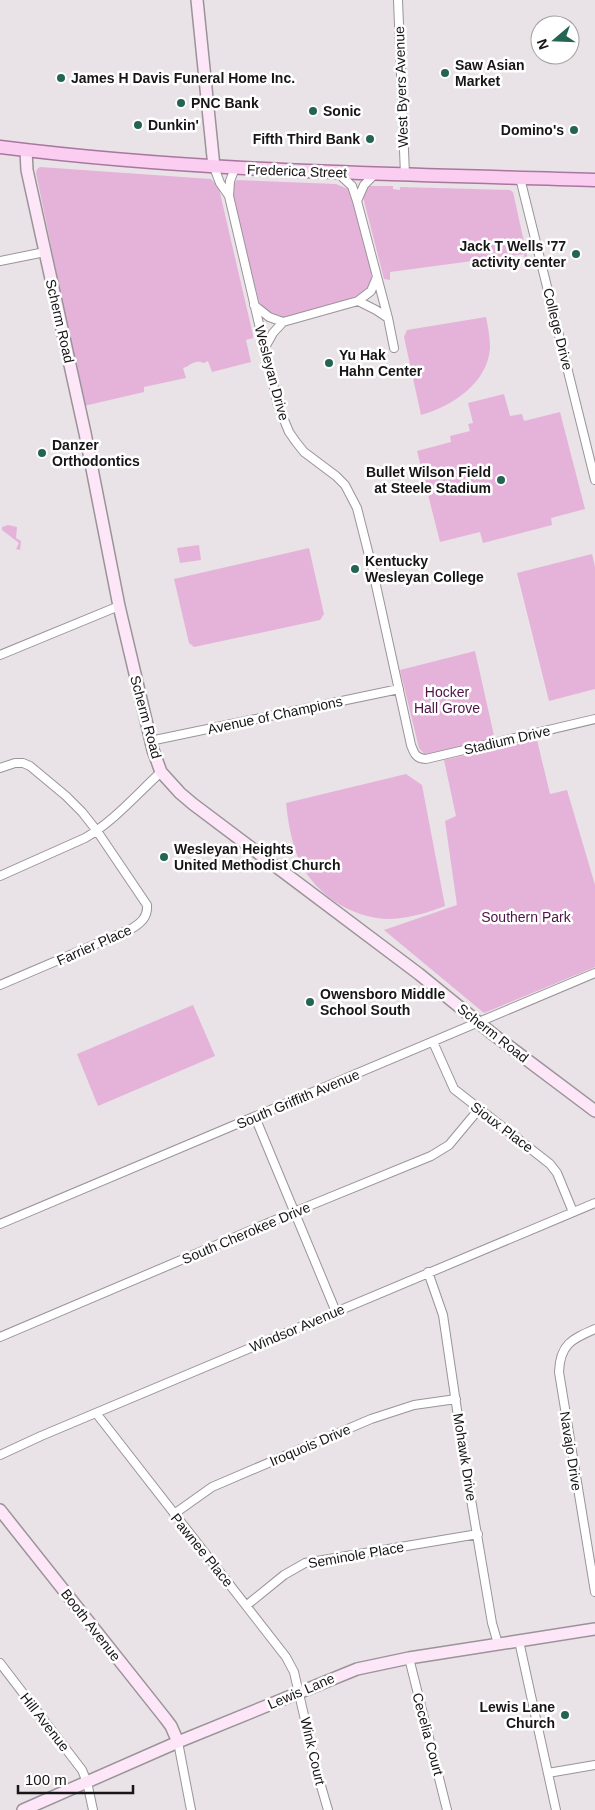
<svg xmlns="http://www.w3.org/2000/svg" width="595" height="1810" viewBox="0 0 595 1810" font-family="Helvetica,sans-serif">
<rect width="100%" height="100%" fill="#e9e2e7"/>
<path fill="#e5b3da" d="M40,167L211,179L218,186L220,193L253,335V338L246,340L251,362L212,372L208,361L204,363C194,359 192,365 183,368L186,378L144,387V392L84,406L36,173L37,169Z
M237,180L336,184L348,189L353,198L371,270C372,278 371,287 365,292C353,306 304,313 284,318C274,316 264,312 259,302L232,194V185Z
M368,186H393V189L400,190V187L510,190L513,192L528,260L525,259L524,254L390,272V280L384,279L363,197V194Z
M486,317C488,327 490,337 490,348C488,383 451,407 421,415L404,337L407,330Z
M504,394L510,416L522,414L524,421L560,412L585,509L551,518L552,525L483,543L480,532L440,542L417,451L451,442L450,436L470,431L468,424L473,423L468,403Z
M8,525L17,527L16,538L21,541L20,550L16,549L19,543L2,530V527Z
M199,545L201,560L180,563L177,548Z
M309,548L324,614L320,620L194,647L189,643L174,579Z
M592,554L595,567V689L549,701L517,573Z
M475,651L495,740L425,755L419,748L400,670Z
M537,740L550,794L567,790L595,885V967L484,1013L384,930L457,905L445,821L456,816L444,760Z
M406,774L422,785L445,906C427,913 410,918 390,919C351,919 311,892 297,855C291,839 288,821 286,803Z
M193,1005L215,1056L98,1106L77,1054Z"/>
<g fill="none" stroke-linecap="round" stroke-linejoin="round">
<g stroke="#9a9499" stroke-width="10">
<path id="street" d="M398,0L405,175
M214,167L220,183L229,196L278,405L289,432L296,442L304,452L336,476L345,485L357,508L372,567L411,745C414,753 416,759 426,759L595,719
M339,174L352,186L357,201
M375,174L364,185L357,201L388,318
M520,178L595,480
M229,196L230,181L235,168
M0,261L45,252
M358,301L371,291L377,277
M254,305L269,317L283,322
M264,349L273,333L283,322L358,301L376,310L388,318L394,348
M0,655L119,606
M150,741L399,689
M0,768L15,763H23L30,766L66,796L82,812L97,831L147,905C148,917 141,923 131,929L0,985
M0,876L85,838C114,821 136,795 161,772
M433,1042L454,1089L550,1164L557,1173L573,1212
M255,1117L336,1312
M0,1224L595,973
M428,1272L443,1315L465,1464L492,1623L498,1644
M595,1329C572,1339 560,1344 559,1372L595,1592
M0,1337L294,1212L431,1156L449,1145L479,1109
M96,1413L286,1657L294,1672L317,1772L328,1810
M0,1455L41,1436L595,1203
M174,1514L212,1487L371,1419L414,1405L456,1399
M247,1605L284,1575L305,1563L478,1534
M519,1641L556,1810
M409,1658L447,1810
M0,1663L82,1770L87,1782L93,1810
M178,1742L191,1810
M548,1773L595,1765"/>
</g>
<g stroke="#9a9499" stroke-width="14">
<path id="secondary" d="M197,0L214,167
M26,151L27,170L85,433L119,606L153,750L161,772L180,793L193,804L419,974L494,1035L595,1111
M0,1510L165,1718L171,1726L178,1742
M23,1810L178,1742L357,1669L409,1658L595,1629"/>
</g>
<g stroke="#a8779e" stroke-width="15">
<path id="primary" d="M0,147C197,172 396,174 595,180"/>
</g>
<use href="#street" stroke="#fff" stroke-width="8"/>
<use href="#secondary" stroke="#fce6f8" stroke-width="11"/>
<use href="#primary" stroke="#facdf1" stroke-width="12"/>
</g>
<g fill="#246452" stroke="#fff" stroke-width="2">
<circle cx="445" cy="73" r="5"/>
<circle cx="61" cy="78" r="5"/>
<circle cx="181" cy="103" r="5"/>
<circle cx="313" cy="111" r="5"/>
<circle cx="138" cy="125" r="5"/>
<circle cx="574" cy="130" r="5"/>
<circle cx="370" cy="139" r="5"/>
<circle cx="576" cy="254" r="5"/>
<circle cx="329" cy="363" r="5"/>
<circle cx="42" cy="453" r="5"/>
<circle cx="501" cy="480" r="5"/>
<circle cx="355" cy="569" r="5"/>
<circle cx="164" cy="857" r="5"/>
<circle cx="310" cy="1002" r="5"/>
<circle cx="565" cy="1715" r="5"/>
</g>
<g text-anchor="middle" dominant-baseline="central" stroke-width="5" stroke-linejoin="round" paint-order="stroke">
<g font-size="14" font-weight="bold" fill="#181517" stroke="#fff" text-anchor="start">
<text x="455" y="65">Saw Asian<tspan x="455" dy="16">Market</tspan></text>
<text x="71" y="78">James H Davis Funeral Home Inc.</text>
<text x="191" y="103">PNC Bank</text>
<text x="323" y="111">Sonic</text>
<text x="148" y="125">Dunkin'</text>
<text x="564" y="130" text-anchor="end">Domino's</text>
<text x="360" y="139" text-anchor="end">Fifth Third Bank</text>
<text x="566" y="246" text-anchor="end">Jack T Wells '77<tspan x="566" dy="16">activity center</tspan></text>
<text x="339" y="355">Yu Hak<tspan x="339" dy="16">Hahn Center</tspan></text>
<text x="52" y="445">Danzer<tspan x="52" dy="16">Orthodontics</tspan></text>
<text x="491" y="472" text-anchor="end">Bullet Wilson Field<tspan x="491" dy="16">at Steele Stadium</tspan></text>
<text x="365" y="561">Kentucky<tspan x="365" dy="16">Wesleyan College</tspan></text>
<text x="174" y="849">Wesleyan Heights<tspan x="174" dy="16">United Methodist Church</tspan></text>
<text x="320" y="994">Owensboro Middle<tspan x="320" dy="16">School South</tspan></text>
<text x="555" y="1707" text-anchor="end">Lewis Lane<tspan x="555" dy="16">Church</tspan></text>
</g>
<g font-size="14" fill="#181517" stroke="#fff">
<text transform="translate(401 87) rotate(-92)">West Byers Avenue</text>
<text transform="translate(297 171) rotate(2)">Frederica Street</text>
<text transform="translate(60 321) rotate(77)">Scherm Road</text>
<text transform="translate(558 329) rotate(76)">College Drive</text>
<text transform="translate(272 373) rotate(75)">Wesleyan Drive</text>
<text transform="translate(275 715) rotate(-12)">Avenue of Champions</text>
<text transform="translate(146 717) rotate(75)">Scherm Road</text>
<text transform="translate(507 740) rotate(-13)">Stadium Drive</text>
<text transform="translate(94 945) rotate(-24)">Farrier Place</text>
<text transform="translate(493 1033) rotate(38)">Scherm Road</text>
<text transform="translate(298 1099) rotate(-23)">South Griffith Avenue</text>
<text transform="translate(502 1127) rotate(37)">Sioux Place</text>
<text transform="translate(246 1233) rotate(-23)">South Cherokee Drive</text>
<text transform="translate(297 1328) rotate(-23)">Windsor Avenue</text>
<text transform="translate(310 1445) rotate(-23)">Iroquois Drive</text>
<text transform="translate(571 1451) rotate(81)">Navajo Drive</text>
<text transform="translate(465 1457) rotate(81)">Mohawk Drive</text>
<text transform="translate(202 1550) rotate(51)">Pawnee Place</text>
<text transform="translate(356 1555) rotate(-10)">Seminole Place</text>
<text transform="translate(91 1625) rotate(52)">Booth Avenue</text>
<text transform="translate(301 1691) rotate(-23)">Lewis Lane</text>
<text transform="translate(45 1722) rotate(52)">Hill Avenue</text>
<text transform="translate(428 1734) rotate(75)">Cecelia Court</text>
<text transform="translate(313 1751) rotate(77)">Wink Court</text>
</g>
<g font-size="14" fill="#4e1245" stroke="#fff">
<text x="447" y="692">Hocker<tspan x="447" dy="16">Hall Grove</tspan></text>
<text x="526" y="917">Southern Park</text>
</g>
</g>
<g transform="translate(555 40) rotate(251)"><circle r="24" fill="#ffffff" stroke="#a3a1a2"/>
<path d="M0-4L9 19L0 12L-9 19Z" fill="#246452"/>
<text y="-8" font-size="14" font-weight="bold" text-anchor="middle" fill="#181517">N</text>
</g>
<path d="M18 1785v8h115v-8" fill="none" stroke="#181517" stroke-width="2.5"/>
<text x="25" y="1785" font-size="15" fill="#181517" stroke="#ffffff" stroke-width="4" paint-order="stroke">100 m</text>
</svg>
